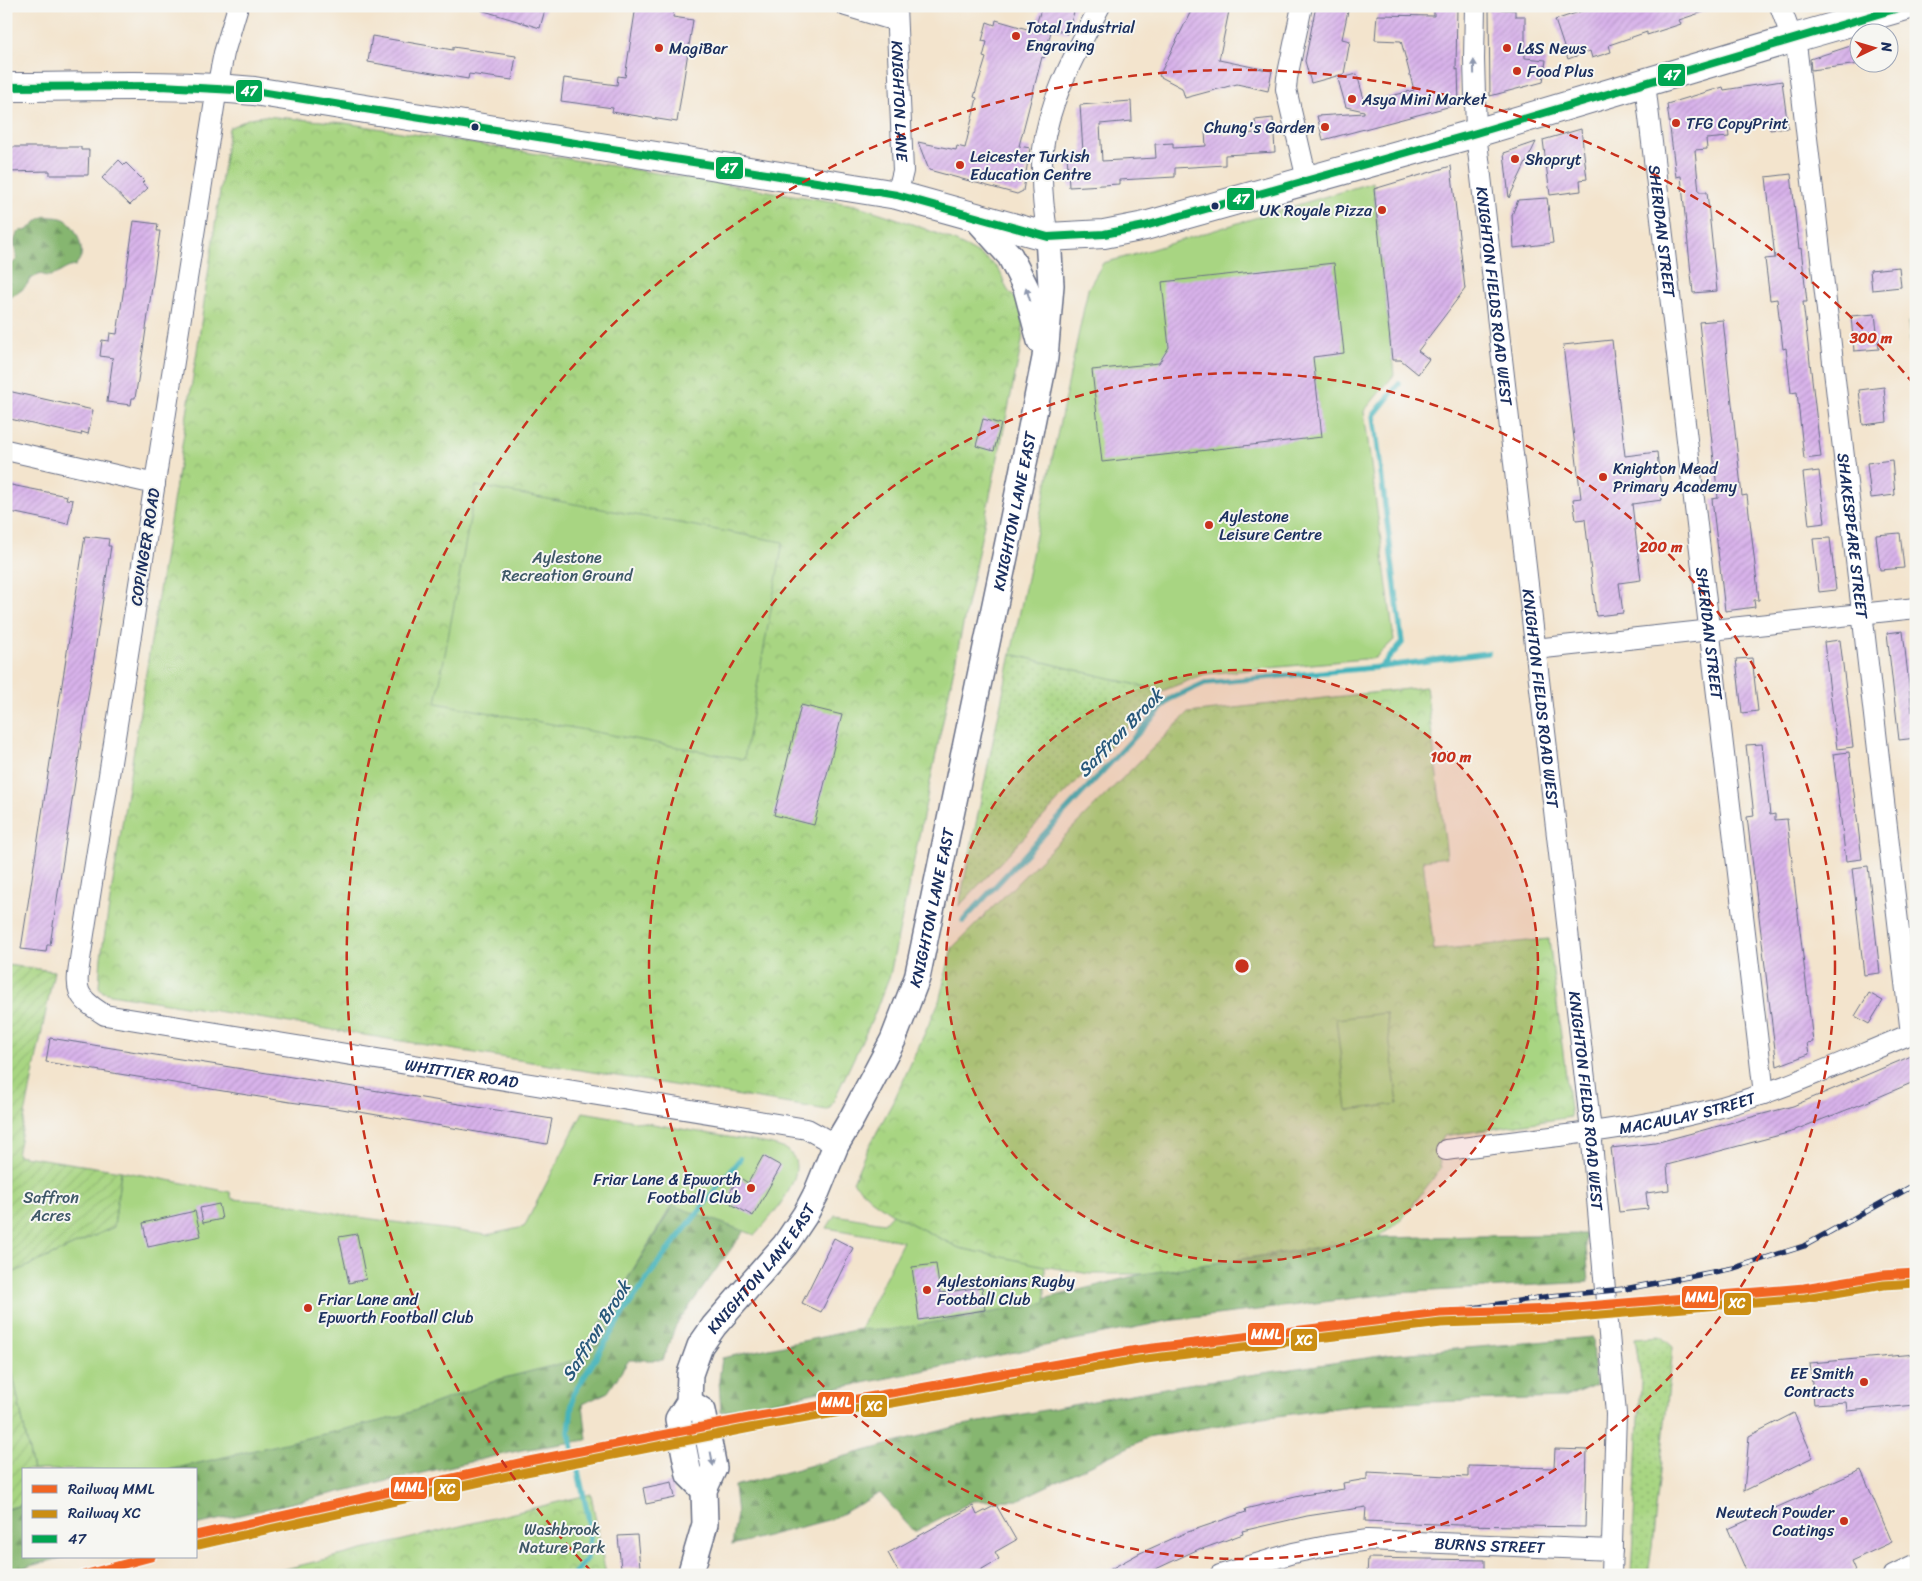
<svg xmlns="http://www.w3.org/2000/svg" width="1922" height="1581" viewBox="0 0 1922 1581" font-family="Sriracha,sans-serif">
<defs>
<pattern id="grass-dots" width="8" height="8" patternUnits="userSpaceOnUse" patternTransform="scale(1.25)"><rect width="8" height="8" fill="#a8d582"/><path d="M2 2h.1M6 6h.1" fill="none" stroke="#90b773" stroke-width="1.8" stroke-linecap="round"/></pattern>
<pattern id="forest-firs" width="22" height="20" patternUnits="userSpaceOnUse" patternTransform="scale(1.25)"><rect width="22" height="20" fill="#86b670"/><path d="M5 1l3.5 6h-7zM16 11l3.5 6h-7z" fill="#6d945f"/></pattern>
<pattern id="park-crowns" width="20" height="18" patternUnits="userSpaceOnUse" patternTransform="scale(1.25)"><rect width="20" height="18" fill="#a8d582"/><path d="M2 6a3 3 0 1 1 6 0M12 15a3 3 0 1 1 6 0" fill="none" stroke="#90b773"/></pattern>
<pattern id="garden-furrows" width="10" height="10" patternUnits="userSpaceOnUse" patternTransform="scale(1.25)"><rect width="10" height="10" fill="#a8d582"/><path d="M-1 1l2-2M0 10L10 0M9 11l2-2" fill="none" stroke="#90b773"/></pattern>
<pattern id="building-hatch" width="6" height="6" patternUnits="userSpaceOnUse" patternTransform="scale(1.25)"><rect width="6" height="6" fill="#d8b2ea"/><path d="M-1 1l2-2M0 6l6-6M5 7l2-2" fill="none" stroke="#b999cb"/></pattern>
</defs>
<rect width="100%" height="100%" fill="#f6f6f2"/>
<filter id="ink" filterUnits="userSpaceOnUse"><feTurbulence type="fractalNoise" baseFrequency=".02" numOctaves="2"/><feDisplacementMap in="SourceGraphic" scale="10" xChannelSelector="R" yChannelSelector="G"/><feConvolveMatrix kernelMatrix="1 2 1 2 8 2 1 2 1" color-interpolation-filters="sRGB"/></filter>
<filter id="wash" filterUnits="userSpaceOnUse"><feTurbulence type="fractalNoise" baseFrequency=".0096" numOctaves="4" result="noise"/><feDisplacementMap in="SourceGraphic" scale="20" xChannelSelector="R" yChannelSelector="G"/><feGaussianBlur stdDeviation="1.12" result="paint"/><feColorMatrix in="noise" values="0 0 0 0 0 0 0 0 0 0 0 0 0 0 0 0 0 1.4 0 .05"/><feComposite in="paint" operator="in"/></filter>
<g filter="url(#wash)">
<rect width="100%" height="100%" fill="#f3e4cd"/>
<path fill="url(#grass-dots)" stroke="#628270" d="M1011,654L1162,691L959,906Z
M1660,1336L1673,1347L1652,1547L1648,1575H1631L1641,1380L1635,1338Z"/>
<path fill="url(#forest-firs)" stroke="#507267" d="M46,216C53,218 59,216 66,220C75,226 83,245 81,256C80,260 77,263 75,266C62,267 55,281 41,274L30,279C26,289 17,294 6,298V261L12,264L17,259C15,251 12,238 19,232C25,228 20,233 27,230C34,226 37,219 46,216Z
M673,1205L744,1231L676,1325L663,1360H629L608,1392L583,1404L587,1440L522,1450L196,1525V1470H168L397,1417L500,1379L579,1359Z
M1585,1234L1589,1282L1397,1293L1167,1321L721,1412L719,1380L722,1358L860,1329L969,1318L1142,1274L1378,1238Z
M1593,1337L1595,1385L1563,1398L1365,1404L1248,1420L1147,1438L1018,1500L973,1501L914,1532L880,1493L832,1519L732,1545L737,1514L734,1486L958,1426L1181,1385L1387,1355Z
M24,1504V1557H65L6,1572V1510Z"/>
<path fill="url(#park-crowns)" stroke="#628270" d="M264,116L345,123L855,205C887,215 983,245 1000,272C1003,277 1004,284 1007,289C1010,294 1014,296 1017,300C1025,311 1023,330 1022,342L890,975L872,1020L830,1108L827,1110L111,994L103,992L99,987L101,957L197,351L229,128L250,118Z
M1426,687L1447,857L1423,860L1434,950L1549,939L1571,1117L1444,1136L1437,1151L1441,1168L1402,1219L1378,1238L1142,1274H1090L1031,1264L959,1248L892,1214L871,1199L853,1182L864,1156L895,1098L939,1002L952,948L1188,713Z
M591,1494L606,1575H261Z"/>
<path fill="url(#garden-furrows)" stroke="#628270" d="M6,965L54,971L17,1155L121,1171L114,1227L6,1276Z
M6,1341L33,1470H24V1504L6,1509Z"/>
<path fill="#a8d582" stroke="#628270" d="M1373,182L1394,375L1364,411L1394,640L1375,658L1205,674L1162,691L1011,654L1088,289L1103,263L1133,255Z
M1916,320V390L1908,322Z
M476,486L783,542L744,759L436,703Z
M1386,1013L1398,1104L1347,1110L1336,1019Z
M583,1112L769,1144C775,1146 783,1147 788,1151C814,1171 769,1219 755,1235L672,1205L579,1359L500,1379L397,1417L168,1470H33L6,1341V1276L114,1227L121,1171L230,1192L232,1199L284,1203L351,1216L487,1235L524,1227Z
M892,1214L959,1248L1045,1266V1303L889,1330L860,1329L903,1241L827,1228L835,1215L884,1223Z"/>
<g fill="none" stroke-linecap="round" stroke-linejoin="round">
<path stroke="#44b4bb" stroke-width="5.5" d="M1381,667L1488,653
M963,921L1170,699L1205,683L1381,667L1402,643L1374,415L1399,384
M573,1575L587,1559L590,1538L588,1515L569,1432L573,1395L622,1315L658,1263L740,1159"/>
</g>
<g id="blocks">
<path fill="url(#building-hatch)" d="M481,6H546L540,28L481,10Z
M636,6H675L673,17L693,20L677,122L612,112L613,108L561,101L564,78L617,85L618,76L625,77Z
M1042,6H1076L1067,34L1052,28L1044,58L1042,57L1019,146L1030,148L1023,191L1017,194L929,170L918,142L956,150L957,146L965,148L977,98L974,97L986,58L983,57L987,42L982,41L987,22L995,25L996,20L1034,31Z
M1207,6H1230L1219,60L1272,71L1268,91L1237,84L1185,98L1182,88L1159,76L1193,7L1206,10Z
M1316,6H1349L1342,39L1350,41L1344,74L1311,83L1305,61Z
M1434,6H1457L1456,70L1458,69L1459,104L1323,140L1317,116L1364,113V111L1346,107L1338,79L1357,74L1365,103L1414,90L1401,41L1375,40L1377,15L1434,16Z
M1597,6H1711L1712,9L1679,20L1681,24L1647,35V32L1609,45L1611,52L1592,58L1590,51L1568,59L1555,20Z
M1489,9L1515,10V16H1525V58L1546,60L1543,82L1490,96Z
M372,36L453,50V47L516,56L512,80L469,74L468,79L368,62Z
M1860,43V64L1811,70L1810,59Z
M1782,81L1788,128L1770,130L1769,121L1728,128L1729,137L1706,139L1707,149L1695,150L1699,192H1707L1717,291L1693,293L1681,176L1676,177L1667,104L1723,87L1724,90Z
M1131,101L1132,121L1100,124L1102,161L1156,158L1155,144L1173,143V148L1206,146L1205,132L1223,131L1224,135L1256,133L1255,120L1273,118L1275,152L1225,155V165L1175,168V177L1119,180V184L1069,187L1067,154L1083,152L1080,105Z
M1581,129L1587,179L1580,180L1581,191L1550,195L1543,140Z
M1536,142L1509,198L1504,153Z
M6,147H81V150H89L88,175H50V171L6,172Z
M119,160L124,165L126,163L144,181L142,183L148,188L130,205L102,178Z
M1451,166L1465,289L1418,351L1429,359L1418,374L1401,360H1392L1374,189Z
M1791,174L1799,249L1801,248L1807,302H1803L1821,457L1804,459L1797,392L1791,393L1786,348L1783,349L1777,299L1770,300L1765,259L1775,258L1766,177Z
M1547,198L1553,243L1514,248L1512,215L1518,200Z
M134,221L158,224L157,231H160L143,350L135,398H132L131,405L107,402L113,358L100,356L102,340L109,341L110,333L117,334Z
M1334,263L1344,353L1313,357L1322,437L1102,462L1092,370L1159,363L1169,347L1162,282Z
M1899,267L1901,287L1872,290L1870,270Z
M1875,314L1879,349L1854,351L1851,316Z
M1723,320L1742,496L1747,495L1759,600H1754L1755,607L1725,611L1712,499L1718,498L1699,322Z
M1612,340L1625,456L1657,452L1662,500L1632,504L1641,580L1619,583L1623,613L1596,616L1585,519L1576,520L1573,499L1581,498L1563,345Z
M1884,387L1887,422L1863,425L1859,390Z
M8,391L93,410L88,434L82,432L81,435L10,419V416H6Z
M983,419L1001,424L994,451L976,446Z
M1892,460L1895,495L1871,498L1867,463Z
M1819,471L1825,523L1809,525L1803,473Z
M6,484L67,496L66,499L73,500L68,524L6,511Z
M1900,533L1904,568L1880,570L1876,535Z
M85,536L109,539L108,546H111L50,945H47L46,952L21,949Z
M1830,538L1836,590L1819,592L1813,539Z
M1903,631L1912,712L1916,711V738L1899,740L1887,633Z
M1840,640L1853,747L1837,749L1824,642Z
M1752,658L1758,711L1742,713L1736,659Z
M801,705L842,715L814,825L774,815Z
M1762,744L1770,815L1775,814V820L1787,819L1813,1042L1807,1043L1809,1054L1777,1066L1747,817L1754,816L1746,745Z
M1849,752L1862,859L1846,861L1833,754Z
M1868,866L1880,973L1864,975L1852,868Z
M1869,993L1883,1001L1869,1024L1855,1016Z
M50,1038L552,1119L547,1144L342,1109L290,1102L46,1062Z
M1916,1054V1081L1867,1102L1795,1130V1131L1667,1165L1669,1190L1646,1193L1648,1209L1619,1212L1611,1148L1655,1143L1793,1106Z
M763,1156L781,1166L753,1216L731,1204L736,1196L730,1192L739,1177L748,1183Z
M219,1204L222,1219L203,1223L200,1208Z
M195,1211L201,1236L148,1247L143,1223Z
M357,1234L366,1279L349,1283L339,1237Z
M834,1238L853,1248L821,1312L802,1303Z
M936,1264L940,1293L982,1287L985,1310L919,1320L912,1267Z
M1916,1354V1405L1847,1411L1846,1402L1814,1404L1810,1363Z
M1794,1413L1813,1457L1744,1491L1749,1436Z
M1555,1449L1587,1450L1585,1527L1459,1525L1365,1521L1366,1507L1307,1516L1242,1531L1243,1534L1202,1549L1201,1548L1143,1575H1100L1138,1554L1185,1533L1246,1512L1245,1509L1304,1495L1344,1489L1343,1483L1367,1479V1472L1468,1477V1466L1554,1468Z
M1861,1470L1892,1542L1851,1561L1857,1575H1748L1728,1529Z
M672,1482L675,1498L646,1504L643,1488Z
M996,1505L1016,1540L995,1552L999,1559L972,1575H900L888,1553L973,1506L977,1515Z
M637,1535L640,1567L621,1569L618,1536Z
M1368,1558L1485,1560V1575H1367Z"/>
</g>
</g>
<g filter="url(#ink)">
<use href="#blocks" fill-opacity="0" stroke="#676e85" stroke-width="1"/>
<g fill="none" stroke-linecap="round" stroke-linejoin="round">
<g stroke="#676e85" stroke-width="22">
<g id="minor">
<path id="s1" d="M238,6L224,53L217,88L81,953C76,988 72,995 105,1015L807,1129L836,1145"/>
<path d="M846,6L896,21"/>
<path id="s2" d="M896,6L903,171L897,195"/>
<path d="M1302,6L1287,78L1286,89L1307,180"/>
<path id="s3" d="M1475,6L1474,59L1476,133L1591,1131L1616,1414L1611,1575"/>
<path id="s4" d="M1780,6L1797,52L1911,1034"/>
<path id="s5" d="M1645,83L1764,1094"/>
<path d="M1048,237C1043,208 1040,179 1043,149C1049,99 1077,51 1100,6"/>
<path d="M6,450L155,484"/>
<path d="M1535,649L1916,608"/>
<path id="s6" d="M1446,1150C1533,1138 1621,1132 1706,1111C1779,1093 1846,1060 1916,1032"/>
<path id="s7" d="M1220,1575L1293,1553L1327,1546L1368,1540L1612,1550"/>
<path d="M1893,1575L1916,1564"/>
</g>
</g>
<g stroke="#676e85" stroke-width="28">
<g id="tertiary">
<path d="M974,216L1010,256L1026,288L1040,341"/>
<path d="M689,1402L703,1411L714,1468L704,1490L705,1524L690,1575"/>
<path id="s8" d="M704,1490L689,1475L678,1419L689,1402L690,1374L700,1346L714,1326L785,1245L805,1215L816,1194L836,1145L852,1118L893,1040L917,978L1013,518L1045,358L1051,285L1048,237"/>
</g>
</g>
<g stroke="#676e85" stroke-width="30">
<path id="secondary" d="M6,87C89,87 172,83 254,91L897,195L1048,237L1104,234L1145,226L1476,133L1791,39L1906,6"/>
</g>
<use href="#minor" stroke="#fff" stroke-width="20"/>
<use href="#tertiary" stroke="#fff" stroke-width="25"/>
<use href="#secondary" stroke="#fff" stroke-width="28"/>
<g stroke="#1b2f5e" stroke-width="5.5">
<path id="rail" d="M1440,1313L1551,1296L1625,1289L1734,1268L1804,1246L1916,1184"/>
</g>
<use href="#rail" stroke="#f6f6f2" stroke-width="4" stroke-dasharray="11" stroke-linecap="butt"/>
<g stroke="#f6f6f2" stroke-width="11">
<path id="bus-1" d="M6,87L161,86L254,91L897,195L1048,237L1104,234L1145,226L1476,133L1905,6"/>
</g>
<use href="#bus-1" stroke="#00a651" stroke-width="8"/>
<g stroke="#f6f6f2" stroke-width="12">
<path id="rail-1" d="M196,1535L524,1462L748,1418L1137,1350L1440,1313L1552,1309L1804,1288L1883,1275L1916,1273
M83,1575L151,1557"/>
</g>
<g stroke="#f6f6f2" stroke-width="12">
<path id="rail-2" d="M198,1545L526,1472L750,1428L1138,1360L1441,1323L1553,1319L1805,1298L1884,1285L1916,1283"/>
</g>
<use href="#rail-1" stroke="#f26522" stroke-width="9"/>
<use href="#rail-2" stroke="#cb8e13" stroke-width="9"/>
</g>
<defs><path id="oneway-solid" d="M-6-.8H1V-3.2L6.5 0L1 3.2V.8H-6Z" transform="scale(1.25)"/></defs>
<g fill="#8d97ae">
<use href="#oneway-solid" transform="translate(1474 67) rotate(-91)"/>
<use href="#oneway-solid" transform="translate(1028 294) rotate(-107)"/>
<use href="#oneway-solid" transform="translate(712 1459) rotate(79)"/>
</g>
</g>
<circle cx="1242" cy="966" r="296" fill="#c8321e" fill-opacity=".12"/>
<g fill="none" stroke="#c8321e" stroke-width="2.5" stroke-dasharray="9 6">
<circle cx="1242" cy="966" r="296"/>
<circle cx="1242" cy="966" r="593"/>
<path d="M592 1572A889 889 0 1 1 1913 383"/>
</g>
<g fill="#c8321e" stroke="#f6f6f2" stroke-width="2">
<circle cx="1016" cy="36" r="5"/>
<circle cx="659" cy="48" r="5"/>
<circle cx="1507" cy="48" r="5"/>
<circle cx="1517" cy="71" r="5"/>
<circle cx="1352" cy="99" r="5"/>
<circle cx="1676" cy="123" r="5"/>
<circle cx="1325" cy="127" r="5"/>
<circle cx="1515" cy="159" r="5"/>
<circle cx="960" cy="165" r="5"/>
<circle cx="1382" cy="210" r="5"/>
<circle cx="1603" cy="477" r="5"/>
<circle cx="1209" cy="525" r="5"/>
<circle cx="751" cy="1188" r="5"/>
<circle cx="927" cy="1290" r="5"/>
<circle cx="308" cy="1308" r="5"/>
<circle cx="1864" cy="1382" r="5"/>
<circle cx="1844" cy="1521" r="5"/>
</g>
<g fill="#1b2f5e" stroke="#f6f6f2" stroke-width="2">
<circle cx="475" cy="127" r="4.5"/>
<circle cx="1215" cy="206" r="4.5"/>
</g>
<g text-anchor="middle" dominant-baseline="central" stroke-width="4" stroke-linejoin="round" paint-order="stroke">
<g font-size="16" fill="#1b2f5e" stroke="#f6f6f2" text-anchor="start">
<text x="1026" y="27">Total Industrial<tspan x="1026" dy="18">Engraving</tspan></text>
<text x="669" y="48">MagiBar</text>
<text x="1517" y="48">L&amp;S News</text>
<text x="1527" y="71">Food Plus</text>
<text x="1362" y="99">Asya Mini Market</text>
<text x="1686" y="123">TFG CopyPrint</text>
<text x="1315" y="127" text-anchor="end">Chung's Garden</text>
<text x="970" y="156">Leicester Turkish<tspan x="970" dy="18">Education Centre</tspan></text>
<text x="1525" y="159">Shopryt</text>
<text x="1372" y="210" text-anchor="end">UK Royale Pizza</text>
<text x="1613" y="468">Knighton Mead<tspan x="1613" dy="18">Primary Academy</tspan></text>
<text x="1219" y="516">Aylestone<tspan x="1219" dy="18">Leisure Centre</tspan></text>
<text x="741" y="1179" text-anchor="end">Friar Lane &amp; Epworth<tspan x="741" dy="18">Football Club</tspan></text>
<text x="937" y="1281">Aylestonians Rugby<tspan x="937" dy="18">Football Club</tspan></text>
<text x="318" y="1299">Friar Lane and<tspan x="318" dy="18">Epworth Football Club</tspan></text>
<text x="1854" y="1373" text-anchor="end">EE Smith<tspan x="1854" dy="18">Contracts</tspan></text>
<text x="1834" y="1512" text-anchor="end">Newtech Powder<tspan x="1834" dy="18">Coatings</tspan></text>
</g>
<g font-size="16" fill="#1b2f5e" stroke="#f6f6f2">
<text stroke="none"><textPath href="#s2" startOffset="95">KNIGHTON LANE</textPath></text>
<text stroke="none"><textPath href="#s5" startOffset="149">SHERIDAN STREET</textPath></text>
<text stroke="none"><textPath href="#s3" startOffset="291">KNIGHTON FIELDS ROAD WEST</textPath></text>
<text stroke="none"><textPath href="#s8" startOffset="1064">KNIGHTON LANE EAST</textPath></text>
<text stroke="none"><textPath href="#s4" startOffset="536">SHAKESPEARE STREET</textPath></text>
<text transform="translate(145 547) rotate(-81)">COPINGER ROAD</text>
<text stroke="none"><textPath href="#s5" startOffset="554">SHERIDAN STREET</textPath></text>
<text stroke="none"><textPath href="#s3" startOffset="696">KNIGHTON FIELDS ROAD WEST</textPath></text>
<text stroke="none"><textPath href="#s8" startOffset="659">KNIGHTON LANE EAST</textPath></text>
<text stroke="none"><textPath href="#s1" startOffset="1396">WHITTIER ROAD</textPath></text>
<text stroke="none"><textPath href="#s3" startOffset="1101">KNIGHTON FIELDS ROAD WEST</textPath></text>
<text stroke="none"><textPath href="#s6" startOffset="244">MACAULAY STREET</textPath></text>
<text stroke="none"><textPath href="#s8" startOffset="255">KNIGHTON LANE EAST</textPath></text>
<text stroke="none"><textPath href="#s7" startOffset="274">BURNS STREET</textPath></text>
</g>
<g font-size="16" fill="#3e5867" stroke="#f6f6f2">
<text x="567" y="557">Aylestone<tspan x="567" dy="18">Recreation Ground</tspan></text>
<text x="51" y="1197">Saffron<tspan x="51" dy="18">Acres</tspan></text>
<text x="562" y="1529">Washbrook<tspan x="562" dy="18">Nature Park</tspan></text>
</g>
<g font-size="18" font-style="italic" fill="#27577a" stroke="#f6f6f2">
<text transform="translate(1120 733) rotate(-46)">Saffron Brook</text>
<text transform="translate(596 1331) rotate(-58)">Saffron Brook</text>
</g>
</g>
<circle cx="1242" cy="966" r="8" fill="#c8321e" stroke="#f6f6f2" stroke-width="2.5"/>
<g font-size="15" text-anchor="middle" font-weight="bold" fill="#c8321e" stroke="#f6f6f2" stroke-width="4" stroke-linejoin="round" paint-order="stroke">
<text x="1871" y="343">300 m</text>
<text x="1661" y="552">200 m</text>
<text x="1451" y="762">100 m</text>
</g>
<g stroke="#f6f6f2" stroke-width="2">
<rect x="1657" y="63" width="29" height="24" rx="5" fill="#00a651"/>
<rect x="235" y="79" width="28" height="24" rx="5" fill="#00a651"/>
<rect x="715" y="156" width="29" height="24" rx="5" fill="#00a651"/>
<rect x="1226" y="187" width="29" height="24" rx="5" fill="#00a651"/>
<rect x="1681" y="1285" width="38" height="24" rx="5" fill="#f26522"/>
<rect x="1723" y="1292" width="29" height="24" rx="5" fill="#cb8e13"/>
<rect x="1247" y="1322" width="38" height="24" rx="5" fill="#f26522"/>
<rect x="1290" y="1328" width="28" height="24" rx="5" fill="#cb8e13"/>
<rect x="817" y="1391" width="38" height="24" rx="5" fill="#f26522"/>
<rect x="860" y="1394" width="28" height="24" rx="5" fill="#cb8e13"/>
<rect x="390" y="1476" width="38" height="24" rx="5" fill="#f26522"/>
<rect x="433" y="1478" width="28" height="24" rx="5" fill="#cb8e13"/>
</g>
<g font-size="14" text-anchor="middle" font-weight="bold" fill="#fff">
<text x="1672" y="80">47</text>
<text x="249" y="96">47</text>
<text x="729" y="173">47</text>
<text x="1241" y="204">47</text>
<text x="1700" y="1302">MML</text>
<text x="1737" y="1308">XC</text>
<text x="1266" y="1339">MML</text>
<text x="1304" y="1345">XC</text>
<text x="836" y="1407">MML</text>
<text x="874" y="1411">XC</text>
<text x="409" y="1492">MML</text>
<text x="447" y="1494">XC</text>
</g>
<rect width="1922" height="1581" fill="none" stroke="#f6f6f2" stroke-width="25"/>
<rect x="22" y="1468" width="175" height="90" fill="#f6f6f2" stroke="#9ea6b7"/>
<rect x="32" y="1485" width="25" height="8" fill="#f26522" stroke="#9ea6b7"/>
<text x="68" y="1494" font-size="15" fill="#1b2f5e">Railway MML</text>
<rect x="32" y="1510" width="25" height="8" fill="#cb8e13" stroke="#9ea6b7"/>
<text x="68" y="1518" font-size="15" fill="#1b2f5e">Railway XC</text>
<rect x="32" y="1535" width="25" height="8" fill="#00a651" stroke="#9ea6b7"/>
<text x="68" y="1544" font-size="15" fill="#1b2f5e">47</text>
<g transform="translate(1874 48) rotate(85)"><circle r="24" fill="#f6f6f2" stroke="#9ea6b7"/>
<path d="M0-4L9 19L0 12L-9 19Z" fill="#c8321e"/>
<text y="-8" font-size="14" font-weight="bold" text-anchor="middle" fill="#1b2f5e">N</text>
</g>
</svg>
